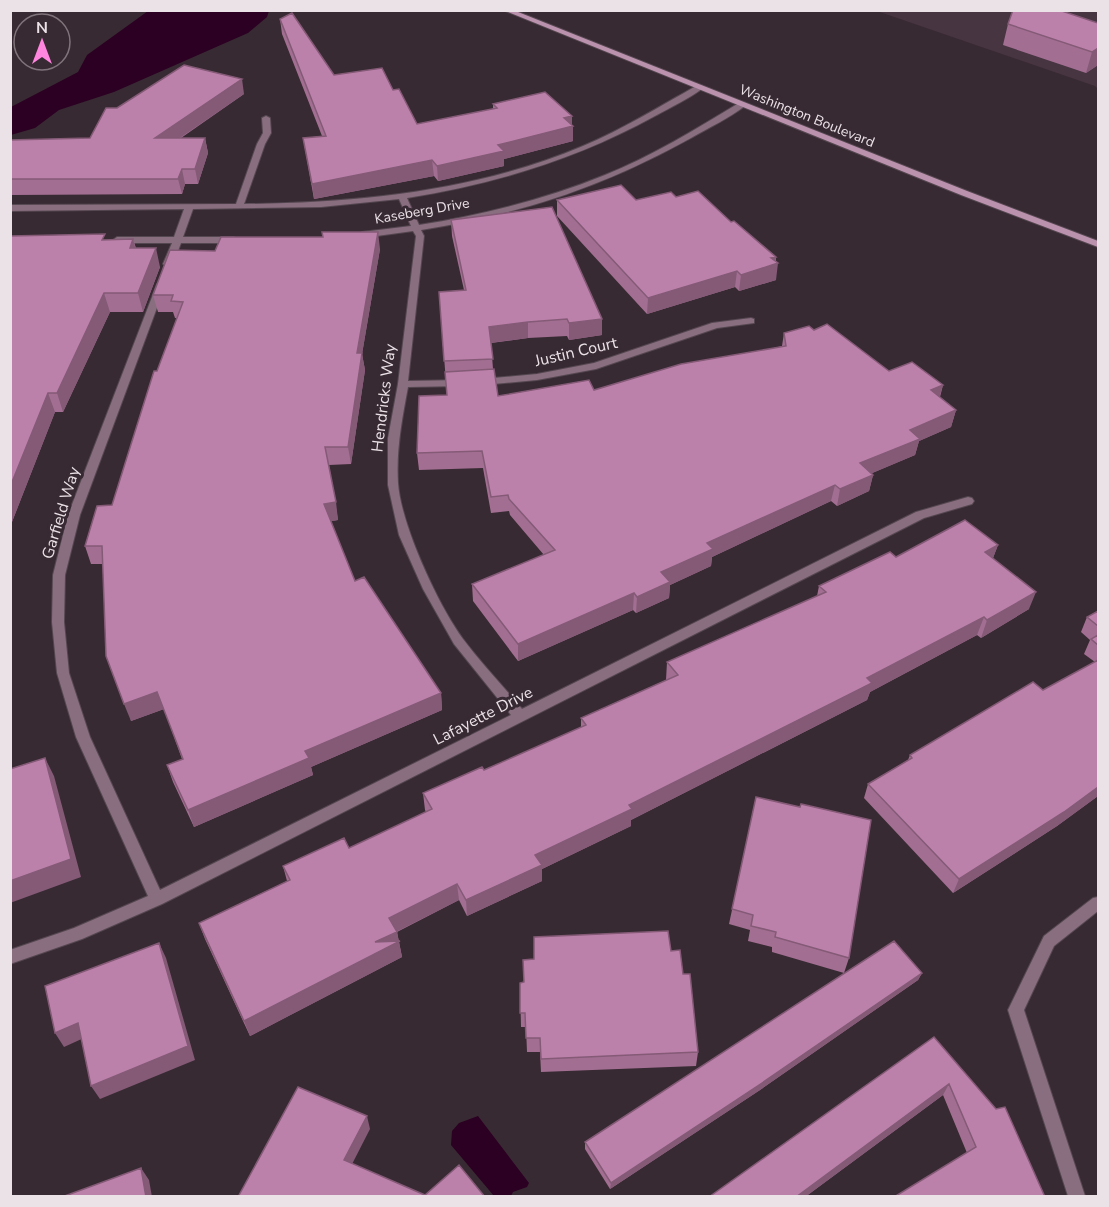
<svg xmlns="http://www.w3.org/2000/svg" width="1109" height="1207" viewBox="0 0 1109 1207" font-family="'Nunito Sans',sans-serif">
<rect width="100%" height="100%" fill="#382a33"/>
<path fill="#483542" d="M877,11H1098V89L1095,86Z"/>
<path fill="#2c0023" d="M148,11H269L267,17L248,33L114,92L59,110L35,128L11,135V107L78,72L87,55Z
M478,1116L529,1183L527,1187L513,1192L511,1196H494L451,1145L452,1131L459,1123Z"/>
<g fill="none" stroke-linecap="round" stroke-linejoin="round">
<g stroke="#554750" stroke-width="2">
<path id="service" d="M1098,897V911L1054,946L1024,1010L1085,1196H1068L1008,1010L1044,936L1093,898Z"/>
</g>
<g stroke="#554750" stroke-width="2">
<path id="minor" d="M696,86L703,88C689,99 671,107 655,116C577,159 495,184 407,198L419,225C483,215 546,199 605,175C652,156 696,129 739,103L746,105C730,118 708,128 691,138C603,187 521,214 421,230L424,236L408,381L462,380L467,383L462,386L408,387C402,419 396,450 398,483C401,525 438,605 463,639C481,663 503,686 522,709L916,512L968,497L972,498L974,501L972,504L924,518L162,904L82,939L10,964V950L74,928L148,896L76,737L57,673L52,622L53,575L68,515L157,284H163L165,286L80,515L65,575L64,622L69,673L90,737L160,890L511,715L454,644L423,589L399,535L388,485V438L398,384L416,236L413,231L362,238L358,235L362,232L411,226L399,199L321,207L193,209L183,237H234L238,240L234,243H181L173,264L168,267L163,264L172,243H117L113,240L117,237H174L184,209L10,211V205L236,204L257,144L263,133L262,118L266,116L270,118L271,133L265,144L244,204C359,203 477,191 583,146C623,129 659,107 696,86Z
M751,318L754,319V323L717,328L596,369L537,380L482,385L477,382L482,379L537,374L594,363L712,323Z"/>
</g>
<g stroke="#554750" stroke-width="2">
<path id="secondary" d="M503,10H513L967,191L1098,241V247L961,195Z"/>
</g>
<use href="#service" fill="#896e80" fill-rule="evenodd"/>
<use href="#minor" fill="#896e80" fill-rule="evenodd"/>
<use href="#secondary" fill="#bb92ae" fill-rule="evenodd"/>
</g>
<path fill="#a26f92" d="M280,19L334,75L393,90L417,124L493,109V104L572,125L573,126V141L504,159V166L438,181L434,176L314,199L303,138L322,136L282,34Z
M1098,23V65L1086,73L1003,45L1008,24Z
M244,94L181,138H205L208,153L198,184H185L182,194L10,195V140L90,138L117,108Z
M676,197L731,222L776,257V280L739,291L735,287L647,314L557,216V200H636Z
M451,220L602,319V335L569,340L567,336L528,338L491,343L493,369L498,396L594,390L782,346L784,333L814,330L889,371L943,385L940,397L956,410L951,427L919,441L915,455L872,473L873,475L869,491L837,506L831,501L712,557L711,566L670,585L669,598L636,613L633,610L518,661L473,601L472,584L544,555L510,515L509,511L491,513L483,468L419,470L417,453L447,395L439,292L464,290L452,236Z
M10,236L106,240L133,239L136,248L160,267L143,312H110L63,412H55L10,527Z
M380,249L362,354L365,370L351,464L329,465L338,520L331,521L355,581L441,693L442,710L311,767L313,775L194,827L173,782L167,765L182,759L164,709L131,721L103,564H91L85,546L112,505L157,371L177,318H175L173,312H158L153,295L215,251Z
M998,545L993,558L1029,609L981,638L977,635L870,692L867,700L631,820V826L542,869V881L467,916L459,900L397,932L402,957L250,1036L205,939L199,923L287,881L283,866L349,848L426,812L425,810L423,793L484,770L581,727V718L666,680L667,662L817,596L819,586L896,557Z
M1098,611V796L1057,826L953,893L864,798L868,784L908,760L910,755L1043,690L1095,662L1084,654L1090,640L1081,632L1087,617Z
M756,797L849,958L844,973L772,952V947L748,941L750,930L729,924Z
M671,951L683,974L698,1052L696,1066L541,1072L540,1052H527L526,1027H521L520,983Z
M922,973L918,980L760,1090L610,1189L585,1149V1142Z
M934,1037L1045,1197L967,1153L943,1095L805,1197H709Z"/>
<path fill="#845a77" d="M1098,48V65L1086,73L1092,52Z
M242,79L244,94L158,153L155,138Z
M572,116V127L573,126V141L504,159V166L438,181L437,166L498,145L564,118Z
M205,138L208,153L198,184L195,169Z
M432,160L434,176L314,199L312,184Z
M182,169L185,184L182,194L178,179Z
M378,232L380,249L362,354L365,370L351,464L348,447L357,353Z
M133,239L138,258L130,248Z
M156,248L160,267L143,312L138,293Z
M776,257L775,264L778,263L776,280L739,291L741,275L771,258Z
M737,271L735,287L647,314L648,298Z
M104,293L110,312L63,412L57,393Z
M602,319V335L569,340V323Z
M528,322V338L490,343L489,327Z
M943,385L938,402L931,390Z
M48,393L55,412L10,527V487Z
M956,410L951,427L919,441L915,455L856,480L860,463L910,430Z
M873,475L869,491L837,506L840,489Z
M835,485L831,501L712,557L711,566L670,585L669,598L636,613L637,597L661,572L707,543Z
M336,502L338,520L327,522L324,504Z
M998,545L991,563L985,552Z
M1036,592L1029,609L981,638L987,620Z
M634,593L633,610L518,661V644Z
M984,617L977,635L870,692L867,700L631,820V826L542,869V881L467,916L466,900L535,855L867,678Z
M157,692L164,709L131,721L124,704Z
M441,693L442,710L311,767L313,775L194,827L188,810L305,751Z
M45,758L54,776L81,877L10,903V881Z
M1098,787V796L1057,826L953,893L959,879Z
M457,884L459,900L392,934L389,918Z
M397,932L402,957L250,1036L244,1021L375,942Z
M159,943L166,958L195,1060L100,1099L91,1086Z
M922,973L918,980L760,1090L610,1189L611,1183Z
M78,1023L86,1037L64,1047L55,1033Z
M949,1084L943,1095L805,1197H796Z
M367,1116L370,1129L348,1172L344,1160Z
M141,1168L149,1180L152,1197H146Z"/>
<path fill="#bc81aa" stroke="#845a77" stroke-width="1.5" d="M1013,10H1059L1098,23V48L1092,52L1008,24Z
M292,13L334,75L382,68L393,90L399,89L417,124L497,108L493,104L545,92L572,116L564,118L573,126L498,145L504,151L437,166L432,160L312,184L303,138L326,136L280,19Z
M184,65L242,79L155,138H205L195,169H182L178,179H10V140L90,138L106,108H117Z
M621,185L636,200L671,192L676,197L698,191L731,222L734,221L776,257L771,258L778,263L741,275L737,271L648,298L557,200Z
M552,207L602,319L569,323L567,319L528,322L489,327L493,359L444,361L439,292L466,290L451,220Z
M322,232H378L357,353H362L348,447H325L336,502L324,504L355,581L364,577L441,693L305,751L309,758L188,810L167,765L183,759L157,692L124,704L106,656L102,546H85L97,506L112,505L154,371H157L183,302L171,301L173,295H153L170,250L215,251L221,237H323Z
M105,234L102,240L133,239L130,248H156L138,293H104L57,393H48L10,487V236Z
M827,324L889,371L912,362L943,385L931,390L956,410L910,430L920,439L860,463L873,475L840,489L835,485L707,543L713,549L661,572L670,582L637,597L634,593L518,644L472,584L555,550L509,499L508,495L491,497L482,451L417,453L419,396L447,395L445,372L494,369L498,396L589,380L594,390L681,364L786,346L784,333L809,326L814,330Z
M965,520L998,545L985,552L1036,592L987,620L984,617L867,678L872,683L629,805L632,809L535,855L542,865L466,900L457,884L389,918L397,932L375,942L400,941L244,1021L199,923L290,880L283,866L344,838L349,848L432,809L423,793L482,767L484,770L586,725L581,718L678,675L667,662L826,592L819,586L890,552L896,557Z
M1098,611V626L1087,617Z
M1098,635V645L1091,639Z
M1098,660V787L1064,812L959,879L868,784L912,758L910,755L1033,682L1043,690Z
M45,758L71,859L10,881V769Z
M756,797L800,807L801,804L871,820L849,958L775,937L776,932L751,926L753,915L732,909Z
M668,931L671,951L680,950L683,974H690L698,1052L541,1059L540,1038H526L525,1013H520V983L524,982L523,960L534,959V937Z
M894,941L922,973L762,1083L611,1183L585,1142Z
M159,943L188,1046L91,1086L78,1023L55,1033L45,986Z
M934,1037L996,1109L1005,1107L1045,1197H894L976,1147L949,1084L796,1197H709Z
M298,1087L367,1116L344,1160L425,1195L459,1165L485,1197H238Z
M141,1168L146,1197H62Z"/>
<g text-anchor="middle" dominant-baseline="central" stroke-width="6" stroke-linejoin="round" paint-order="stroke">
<g font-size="14" fill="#ebe2e7" stroke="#382a33">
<text transform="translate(807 116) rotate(22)">Washington Boulevard</text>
<text transform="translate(422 211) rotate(-10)">Kaseberg Drive</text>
</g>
<g font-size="16" fill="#ebe2e7" stroke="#382a33">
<text transform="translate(576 352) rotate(-13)">Justin Court</text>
<text transform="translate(384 398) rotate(-83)">Hendricks Way</text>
<text transform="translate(61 513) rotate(-73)">Garfield Way</text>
<text transform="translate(483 716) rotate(-27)">Lafayette Drive</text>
</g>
</g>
<rect width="1109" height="1207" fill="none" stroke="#ebe2e7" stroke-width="24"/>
<g transform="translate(42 42)"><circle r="28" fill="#382a33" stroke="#80747b" stroke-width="1.5"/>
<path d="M0-4.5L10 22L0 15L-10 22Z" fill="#ff85de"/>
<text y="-9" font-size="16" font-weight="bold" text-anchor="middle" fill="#ebe2e7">N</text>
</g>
</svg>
